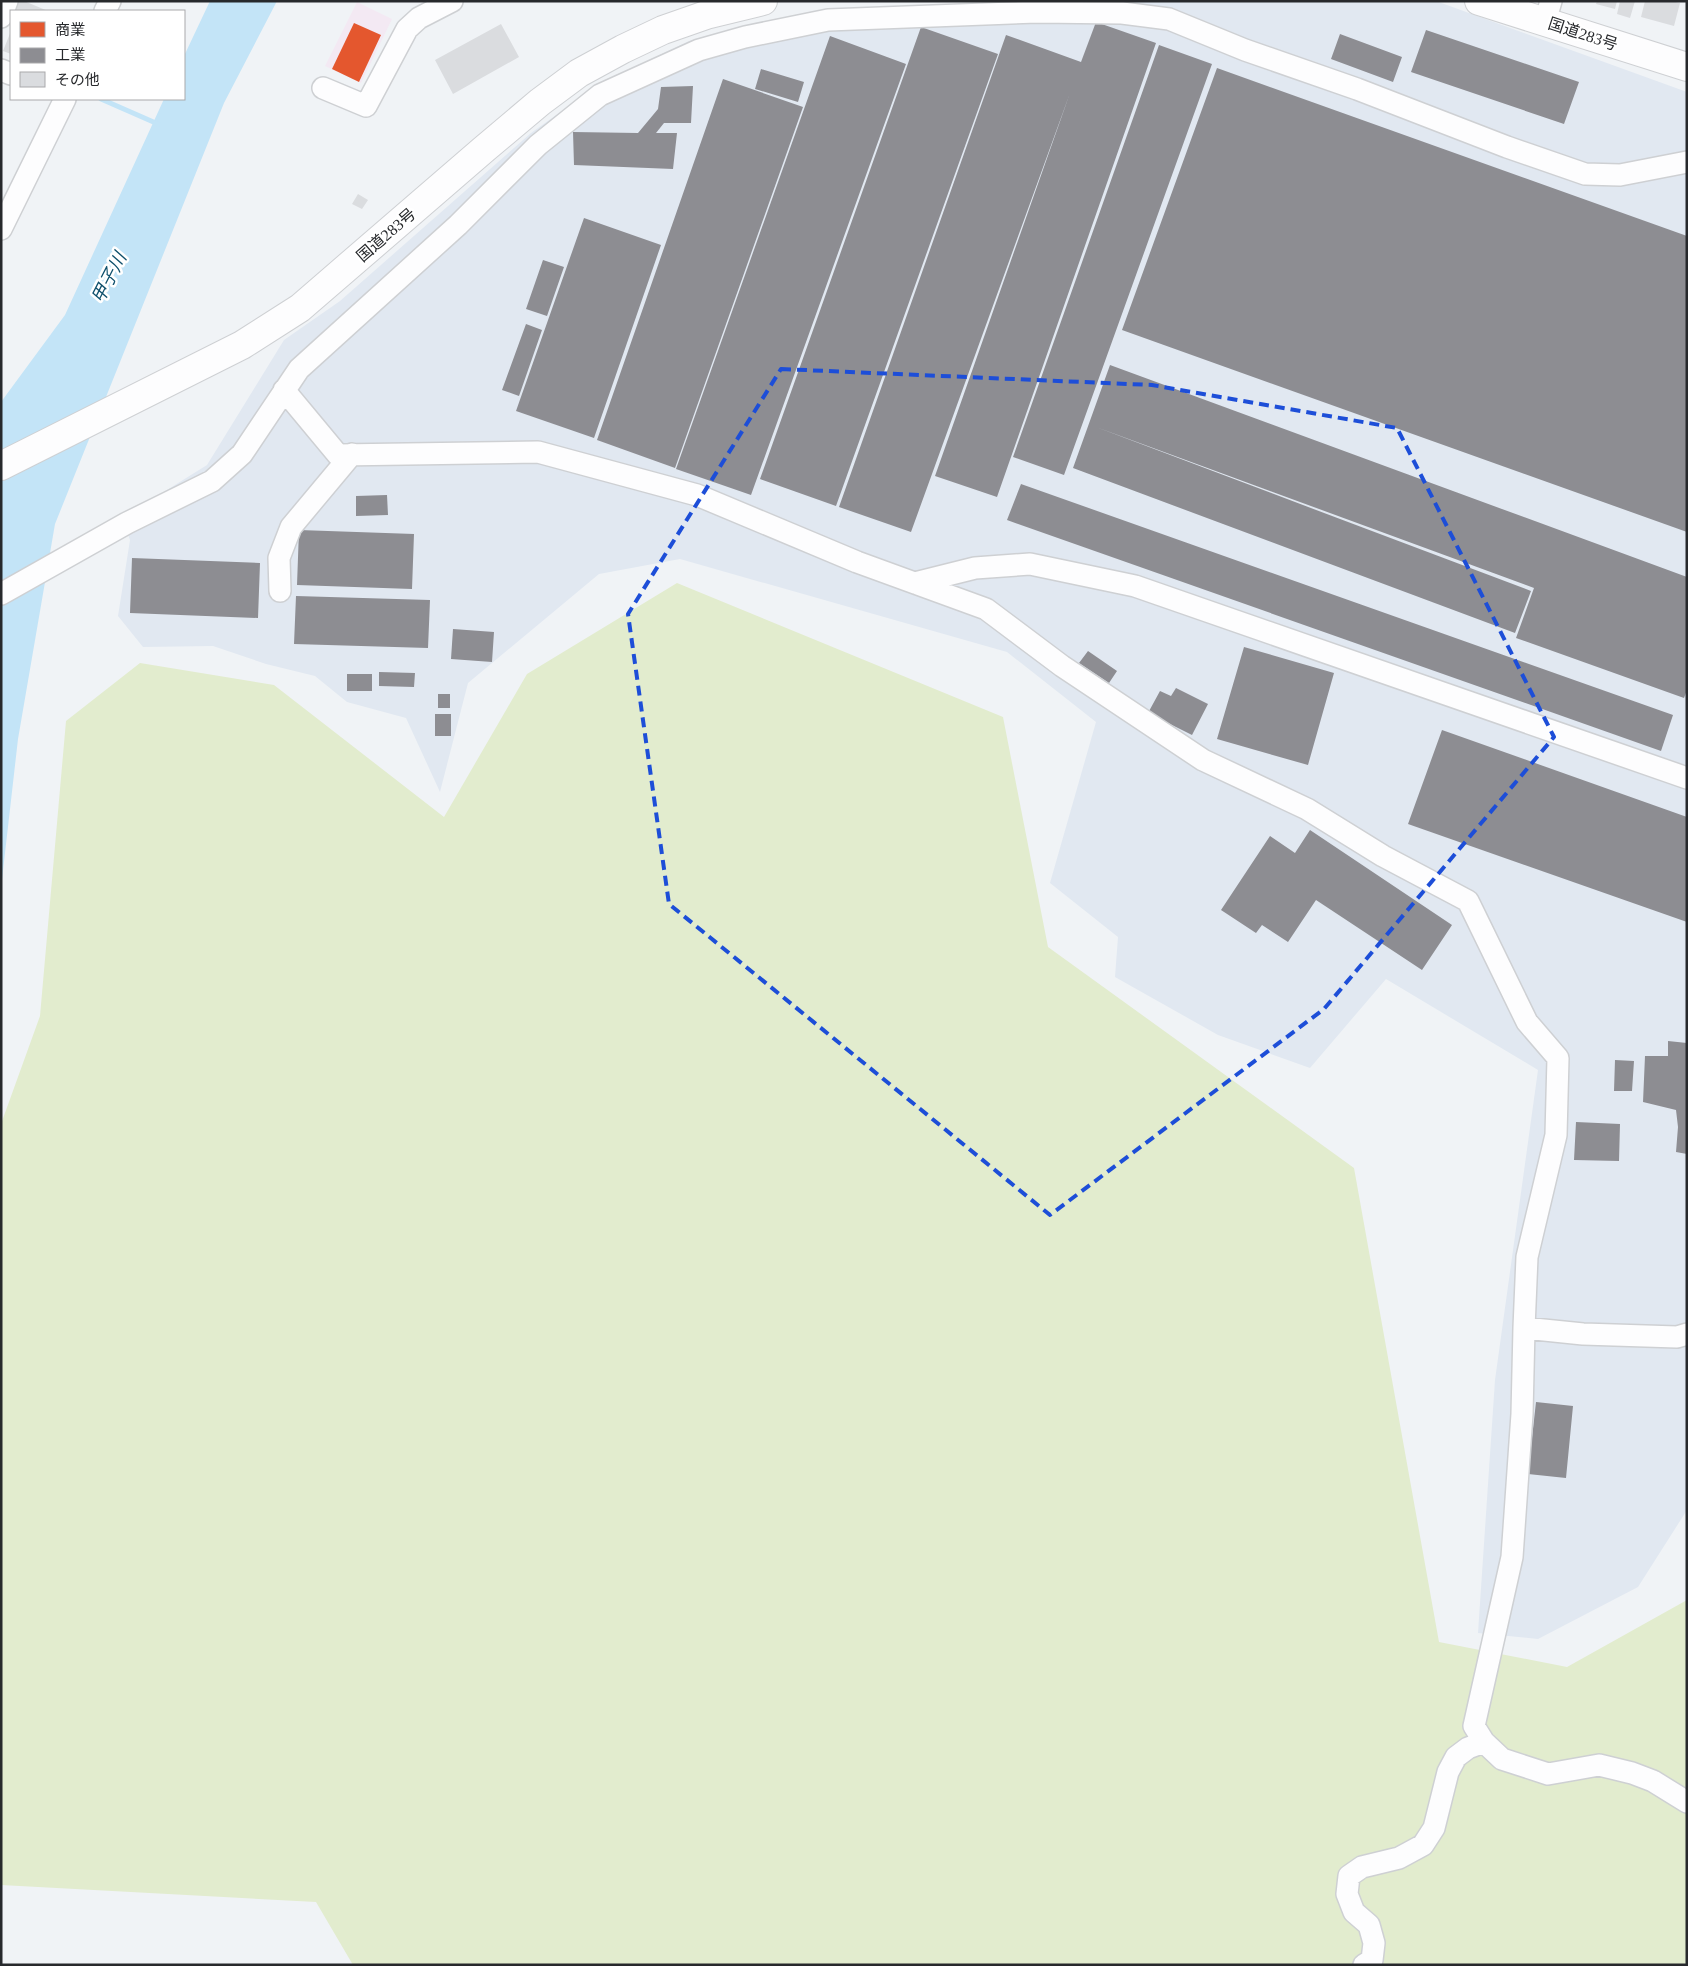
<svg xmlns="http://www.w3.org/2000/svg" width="1688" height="1966" viewBox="0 0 1688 1966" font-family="'Times New Roman','Noto Sans JP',serif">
<rect width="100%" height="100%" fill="#f0f3f6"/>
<path fill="#f3e9f3" d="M357,2L392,19L361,83L325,66Z"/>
<path fill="#e1e8f1" d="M1066,1H1436L1687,92V1510L1638,1587L1538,1639L1478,1633L1495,1380L1538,1070L1386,979L1310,1068L1218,1035L1115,977L1118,937L1050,883L1096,722L1007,652L680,559L599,574L468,683L440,792L406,718L347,702L315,676L266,664L213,646L143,647L118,616L130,540L122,518L207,465L284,340L340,301L531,133L601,83L689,41L812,12Z"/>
<path fill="#e2ecce" d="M677,583L1003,717L1048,947L1354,1168L1439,1642L1567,1667L1687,1600V1965H353L316,1902L1,1885V1124L40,1016L66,721L140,663L274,685L444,817L527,674Z"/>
<path fill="#c3e4f7" d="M210,1H277L224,103L55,524L18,739L1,888V402L65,315L164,99H184V56Z"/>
<path fill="#e4572e" d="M354,23L381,35L359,82L332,69Z"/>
<path fill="#8d8d92" d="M1096,22L1156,43L997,497L935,476L1070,93L911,532L839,507L1006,35L1081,62Z
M921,27L998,54L836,506L760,479Z
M1426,30L1579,82L1564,124L1411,72Z
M1340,34L1402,57L1393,82L1331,59Z
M830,36L906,64L751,495L676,469Z
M1159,45L1212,64L1064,475L1013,457Z
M1217,68L1687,236V532L1122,330Z
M761,69L804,82L798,102L755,89Z
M723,79L803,107L675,468L597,440Z
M693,86L691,123H664L656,133H677L673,169L574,165L573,132L638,133L658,109L661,87Z
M584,218L661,245L594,438L516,411Z
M543,260L564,267L547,316L526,309Z
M526,324L542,330L519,396L502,390Z
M1110,365L1687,577V690L1684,698L1516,638L1534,588L1096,427L1531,591L1515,633L1073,468Z
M1021,484L1673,715L1661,751L1007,520Z
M387,495L388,515L356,516V496Z
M299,530L414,534L412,589L297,585Z
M132,558L260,563L258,618L130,613Z
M296,596L430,600L428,648L294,644Z
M453,629L494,632L492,662L451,659Z
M1244,647L1334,673L1308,765L1217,739Z
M1088,651L1117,671L1109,683L1079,663Z
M379,672L415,673L414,687L379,686Z
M347,674H372V691H347Z
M1176,688L1208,704L1192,735L1148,713L1160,691L1171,696Z
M438,694H450V708H438Z
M435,714H451V736H435Z
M1442,730L1687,817V922L1408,824Z
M1310,830L1452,925L1422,970L1316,900L1288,942L1262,925L1256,933L1221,910L1270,836L1295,853Z
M1668,1041L1687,1043V1154L1676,1152L1678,1127L1676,1110L1643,1102L1645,1056H1668Z
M1615,1060L1634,1061L1632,1091H1614Z
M1576,1122L1620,1124L1619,1161L1574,1160Z
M1536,1402L1573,1406L1566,1478L1528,1474Z"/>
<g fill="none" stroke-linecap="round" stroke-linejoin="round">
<path stroke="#c3e4f7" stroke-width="5" d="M101,99L158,124"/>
</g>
<path fill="#dadcdf" d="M18,1H24L48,11H14Z
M1597,1H1617L1615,9L1596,4Z
M1620,1H1635L1630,18L1617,14Z
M1645,1H1671L1680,3L1674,26L1641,17Z
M501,24L519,57L453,94L435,60Z
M11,31V54L3,51Z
M358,194L368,200L362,209L352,204Z"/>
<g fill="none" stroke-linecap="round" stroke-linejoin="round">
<g stroke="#ced0d3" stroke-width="24">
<path id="minor" d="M1549,8L1551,1
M105,11L110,1
M1,17L7,1
M1,70L11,74
M323,88L366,106L407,29L419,18L452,1
M1,229L65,99
M284,390L338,455L538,452L697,495L857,562L986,609L1062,666L1203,760L1307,809L1383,856L1468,901L1527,1022L1558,1058L1556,1135L1527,1257L1524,1328
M915,583L975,568L1030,564L1135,586L1687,778
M280,591L279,558L291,527L352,454
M1,594L127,523L212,481L242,454L299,369L458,225L538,145L600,95L699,50L745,37L828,20L1037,12L1122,13L1169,19L1245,50L1357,89L1507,147L1585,174L1620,175L1687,162
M1687,1334L1677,1337L1583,1334L1524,1328L1522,1414L1512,1557L1474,1726L1484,1742L1502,1759L1548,1774L1599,1765L1632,1773L1653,1781L1687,1802
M1364,1965L1372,1960L1374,1943L1369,1925L1354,1912L1347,1894L1349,1876L1362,1867L1399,1858L1423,1845L1434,1828L1448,1772L1456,1757L1468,1748L1484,1742"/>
</g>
<g stroke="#ced0d3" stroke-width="30">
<path id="highway" d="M1479,1L1687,67
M1,466L242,345L300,308L483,150L540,102L579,73L623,49L663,30L706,15L763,1"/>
</g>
<use href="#minor" stroke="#fdfdfe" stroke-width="21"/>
<use href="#highway" stroke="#fdfdfe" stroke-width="28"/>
</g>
<path fill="none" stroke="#1d4ed8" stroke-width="4" stroke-dasharray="10 6" stroke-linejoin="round" d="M781,369L1152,385L1397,428L1554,737L1324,1009L1050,1215L669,904L628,614Z"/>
<g text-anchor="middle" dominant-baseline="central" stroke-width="5" stroke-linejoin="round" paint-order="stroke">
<g font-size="16" fill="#27292c" stroke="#fff">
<text transform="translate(1583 34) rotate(18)">国道283号</text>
<text transform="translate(386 235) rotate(-41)">国道283号</text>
</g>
<g font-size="18" font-style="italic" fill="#0f506c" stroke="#fff">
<text transform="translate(109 278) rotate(-63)">甲子川</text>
</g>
</g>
<rect width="1688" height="1966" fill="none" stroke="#27292c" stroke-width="5"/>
<rect x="10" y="10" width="175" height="90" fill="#ffffff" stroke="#a9a9ab"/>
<rect x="20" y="22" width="25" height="15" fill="#e4572e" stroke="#a9a9ab"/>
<text x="55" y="35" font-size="15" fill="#27292c">商業</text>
<rect x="20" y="48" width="25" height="15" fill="#8d8d92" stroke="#a9a9ab"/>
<text x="55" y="60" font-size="15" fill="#27292c">工業</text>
<rect x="20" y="72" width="25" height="15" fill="#dadcdf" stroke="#a9a9ab"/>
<text x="55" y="85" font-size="15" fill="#27292c">その他</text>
</svg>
